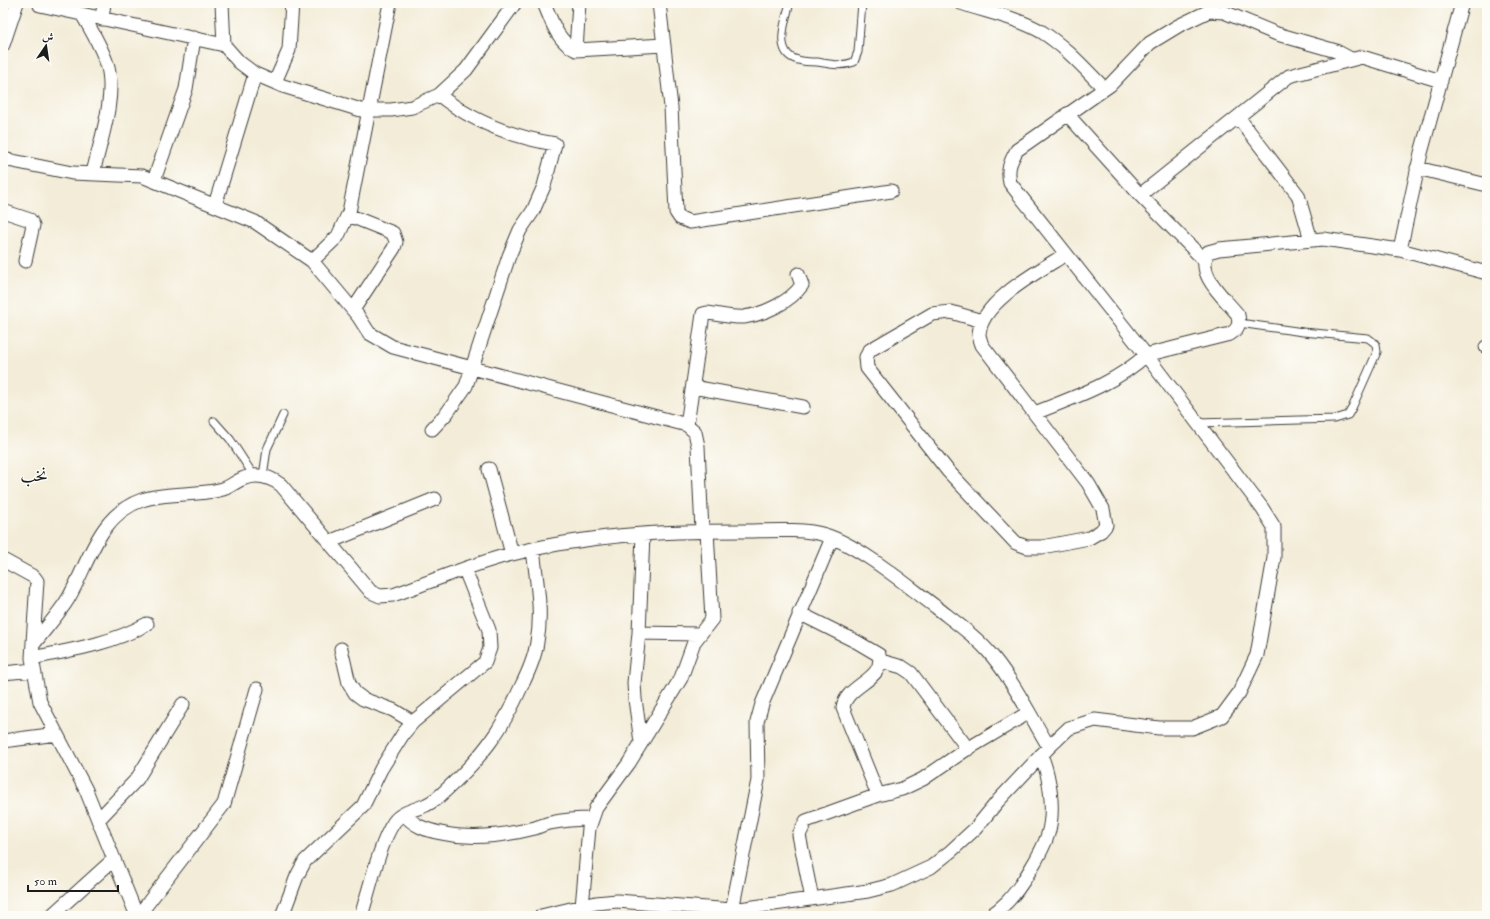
<svg xmlns="http://www.w3.org/2000/svg" width="1490" height="919" viewBox="0 0 1490 919" font-family="'IM FELL Double Pica',Amiri,serif">
<rect width="100%" height="100%" fill="#fdfcf7"/>
<filter id="ink" filterUnits="userSpaceOnUse"><feTurbulence type="fractalNoise" baseFrequency=".025" numOctaves="2"/><feDisplacementMap in="SourceGraphic" scale="8" xChannelSelector="R" yChannelSelector="G"/><feConvolveMatrix kernelMatrix="1 2 1 2 8 2 1 2 1" color-interpolation-filters="sRGB"/></filter>
<filter id="wash" filterUnits="userSpaceOnUse"><feTurbulence type="fractalNoise" baseFrequency=".012" numOctaves="4" result="noise"/><feDisplacementMap in="SourceGraphic" scale="16" xChannelSelector="R" yChannelSelector="G"/><feGaussianBlur stdDeviation="0.9" result="paint"/><feColorMatrix in="noise" values="0 0 0 0 0 0 0 0 0 0 0 0 0 0 0 0 0 1.4 0 .05"/><feComposite in="paint" operator="in"/></filter>
<g filter="url(#wash)">
<rect width="100%" height="100%" fill="#f3ecd8"/>
</g>
<g filter="url(#ink)">
<g fill="none" stroke-linecap="round" stroke-linejoin="round">
<g stroke="#3c3b38" stroke-width="9">
<path id="service" d="M790,3C785,21 773,54 798,60C804,62 811,62 817,62C830,64 841,67 854,62L858,52L862,3
M214,421L230,439L254,476
M1198,423L1335,419L1348,415L1352,408L1377,352L1376,344L1368,338L1303,332L1239,323
M263,476L267,449L283,415"/>
</g>
<g stroke="#3c3b38" stroke-width="15">
<path id="minor" d="M40,3V5L224,45L239,62L255,74L283,86L361,110H391L412,107L439,95L466,70L515,3
M222,3L224,45
M544,3C552,22 557,41 576,50L664,45
M659,3L671,107L676,212L680,218L690,222L891,191
M961,3C987,12 1018,18 1042,32C1066,47 1085,69 1104,88
M82,14C91,30 101,46 107,64C117,95 100,142 93,173
M102,19L104,3
M3,45L17,3
M576,50L579,3
M275,82L289,50L292,3
M1067,114L1140,195L1204,260
M1238,117L1298,195L1311,240
M3,159L72,173L142,176L255,222L312,261L358,316L369,333L393,347L687,425L695,432L698,446L702,531
M1417,168L1487,185
M154,180L186,89L194,38
M1140,195L1289,76L1362,57L1441,81
M215,205L255,74
M3,211L30,220L33,225L25,261
M348,215L393,233L396,242L394,248L353,310
M1400,250L1421,153L1462,3
M312,261L338,236L349,212L390,3
M982,321L951,312L932,314L870,350L866,357L867,368L948,471L1016,543L1027,547H1042L1089,538L1101,531L1106,525L1103,509L1088,483L982,345C981,342 979,337 979,334C981,301 1041,270 1066,254
M1486,347H1487
M693,387L803,407
M1035,413C1074,397 1115,384 1146,355L1230,334C1238,329 1240,325 1238,315C1225,298 1195,275 1208,252L1219,249L1323,239L1400,250L1487,273
M687,425L703,314L707,313C718,314 733,318 744,317C765,314 790,302 802,285L798,274
M432,429L447,413L466,386L509,256L520,230L533,211L544,186L555,144C513,137 473,122 439,95
M489,469L512,554
M329,542L435,499
M3,560L34,577L37,581L32,658L40,702L86,790L137,916
M799,613L857,642L879,655C886,680 845,685 843,708L878,795
M639,633L699,634
M33,645C44,630 58,615 68,599C89,563 98,515 142,500C166,492 199,496 223,489C230,487 235,482 242,479C256,473 269,476 281,485L371,592L380,596L393,595C431,582 469,565 508,555C583,535 663,531 741,531C765,531 803,528 825,535C860,546 905,584 936,607C955,622 977,637 993,657C1015,684 1031,717 1049,747
M341,649L349,683L355,693L363,699L393,710L413,722
M32,658C72,650 111,644 147,624
M881,661L902,667L911,673L968,749
M3,673L34,670
M3,741L57,734
M641,742L635,699L634,683L639,633L643,535
M404,814C414,826 426,830 441,833C473,840 504,836 535,828C540,826 545,824 550,823C564,820 578,819 592,819
M98,820L137,779L183,704
M812,899L799,835L806,821L878,795L902,789L923,779L964,751L1028,713
M582,907L589,828L596,808L629,763L681,678L694,642L712,619L707,531
M51,916L114,859
M138,916L224,804L257,689
M282,916L297,876L305,861L363,806L381,769L403,734L413,722L485,662L490,648L489,630L465,570
M361,916C369,891 380,842 394,822C401,812 415,810 426,805C432,802 440,796 445,791C481,758 501,732 521,687C528,673 535,658 537,642C543,611 536,579 533,549
M541,916L596,903L617,901L732,910L868,891L892,885L931,867L951,851L976,828L998,801L1049,747L1069,728L1095,720L1159,728H1192L1222,716L1239,693L1257,655L1274,558V527L1262,508L1146,355L1010,183C1007,169 1010,162 1017,150L1110,85L1150,43L1178,26L1209,11L1224,12L1277,34L1336,51L1351,59
M733,916L732,910L758,780L757,722L762,704L832,538
M990,916C996,912 1002,907 1007,902C1020,889 1043,851 1048,834C1055,810 1050,777 1041,755"/>
</g>
<use href="#service" stroke="#fff" stroke-width="7"/>
<use href="#minor" stroke="#fff" stroke-width="13"/>
</g>
</g>
<g text-anchor="middle" dominant-baseline="central" stroke-width="3" stroke-linejoin="round" paint-order="stroke">
<g font-size="18" fill="#1c1c1c" stroke="#fdfcf7">
<text x="34" y="475">نخب</text>
</g>
</g>
<rect width="1490" height="919" fill="none" stroke="#fdfcf7" stroke-width="16"/>
<g transform="translate(46 46) rotate(13)" stroke="#fdfcf7" stroke-width="3" paint-order="stroke">
<path d="M0-3L7 15L0 10L-7 15Z" fill="#1c1c1c"/>
<text y="-6" font-size="11" font-weight="bold" text-anchor="middle" fill="#1c1c1c">ش</text>
</g>
<path d="M28 885v6h90v-6" fill="none" stroke="#1c1c1c" stroke-width="2"/>
<text x="34" y="885" font-size="12" fill="#1c1c1c" stroke="#fdfcf7" stroke-width="3" paint-order="stroke">50 m</text>
</svg>
